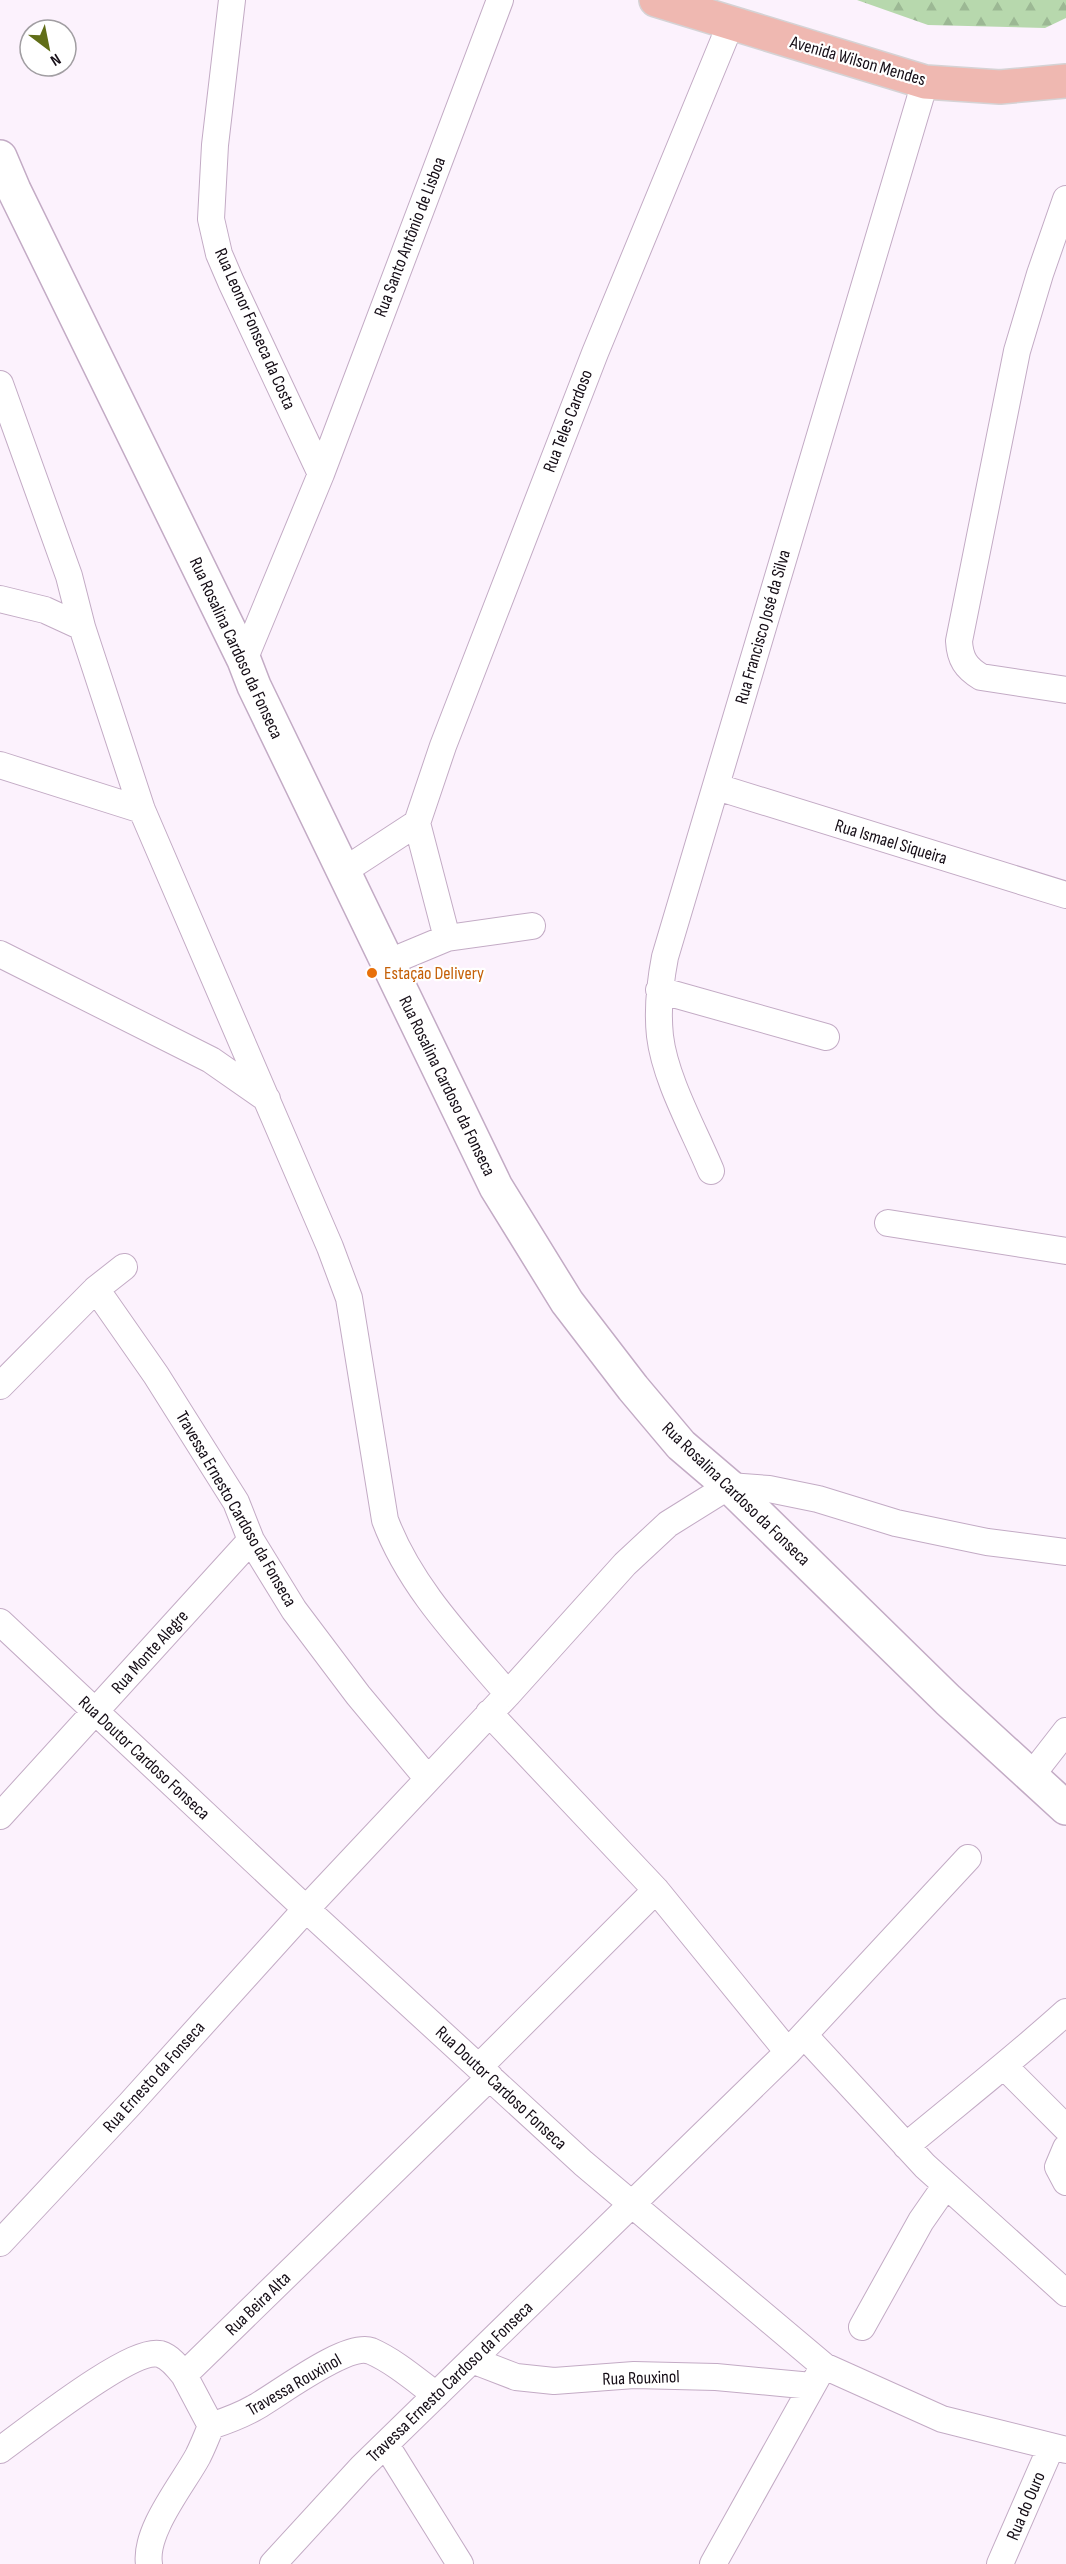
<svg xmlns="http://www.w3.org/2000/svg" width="1066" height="2564" viewBox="0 0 1066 2564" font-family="'Sofia Sans Condensed',sans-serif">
<defs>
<pattern id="forest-firs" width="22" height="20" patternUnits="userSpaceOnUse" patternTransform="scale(1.5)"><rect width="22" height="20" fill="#b7d8ad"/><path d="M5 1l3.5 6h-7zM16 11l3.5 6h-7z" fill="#9cb894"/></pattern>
</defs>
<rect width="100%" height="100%" fill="#fcf2fd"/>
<path fill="url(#forest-firs)" d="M857,0H1066V18L1045,28L928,25Z"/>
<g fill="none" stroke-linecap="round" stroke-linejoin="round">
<g stroke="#c3abc5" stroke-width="28">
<path id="minor" d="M232,0L215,145L211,219L219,254L231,282L321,474
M1066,199L1040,274L1017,351L959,641C960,659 966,668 981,677L1066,690
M0,384L69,576L82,627
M0,599L45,610L82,627L142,810L330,1247L349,1298L385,1520C410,1587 462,1640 508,1694
M244,660L321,474L500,0
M0,765L142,810
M717,787L1066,895
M417,823L443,746L595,353L731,23
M342,872L417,823L447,938
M0,954L211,1060L267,1099
M387,963L447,938L532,926
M659,990L826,1037
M711,1171C694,1130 665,1079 660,1036C657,1009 660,983 665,957L925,82
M888,1223L1066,1251
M96,1289L156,1375L236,1502L251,1540L294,1610L358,1695L428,1779
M0,1386L96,1289L124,1267
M0,1622L306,1909L583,2163L824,2366L942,2419L1066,2450
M489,1713L656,1890L788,2052
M1031,1776L1066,1731
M0,1816L251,1540
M804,2035L925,2166L1066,2293
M479,2067L656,1890
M1006,2068L1066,2128
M906,2146C960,2101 1014,2059 1066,2012
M1066,2148L1058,2167L1066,2182
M0,2243L130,2104L306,1909L508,1694L625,1564L668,1524L729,1486L769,1489L818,1499L896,1523L987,1542L1066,1552
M862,2327L921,2221L946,2185
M472,2360L516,2377L554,2381L634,2375L716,2377L812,2386
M211,2426C226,2421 240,2416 254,2408C278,2395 346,2342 371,2351C394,2361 416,2380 436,2395
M386,2445L460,2564
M0,2450C27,2431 131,2347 160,2354C170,2357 177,2366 184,2375L490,2077
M149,2564C144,2531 183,2484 198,2456C203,2446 207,2436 211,2426L184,2375
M273,2564L362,2467L788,2052L968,1858
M713,2564L819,2374
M1000,2564L1051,2447"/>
</g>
<g stroke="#c3abc5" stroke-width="36">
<path id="tertiary" d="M0,157L14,190L244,660L254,686L496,1187L567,1302L633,1388L681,1445L729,1486L948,1700L1066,1808"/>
</g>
<g stroke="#d5d3d5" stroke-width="36">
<path id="primary" d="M656,0L925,82L1000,87L1066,81"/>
</g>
<use href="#minor" stroke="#fff" stroke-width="26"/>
<use href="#tertiary" stroke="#fff" stroke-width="33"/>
<use href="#primary" stroke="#efb8b1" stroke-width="33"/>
</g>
<circle fill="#e8710a" stroke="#fff" stroke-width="2" cx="372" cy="973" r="6"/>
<g text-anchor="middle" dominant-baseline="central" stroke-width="4.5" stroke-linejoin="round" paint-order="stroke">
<g font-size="18" fill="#150d16" stroke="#fff">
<text transform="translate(858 61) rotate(16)">Avenida Wilson Mendes</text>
<text transform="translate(410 237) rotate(-69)">Rua Santo Antônio de Lisboa</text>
<text transform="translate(255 329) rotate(66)">Rua Leonor Fonseca da Costa</text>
<text transform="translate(568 421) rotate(-69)">Rua Teles Cardoso</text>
<text transform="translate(763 627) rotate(-74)">Rua Francisco José da Silva</text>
<text transform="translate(236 648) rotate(65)">Rua Rosalina Cardoso da Fonseca</text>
<text transform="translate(891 842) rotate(17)">Rua Ismael Siqueira</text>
<text transform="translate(447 1086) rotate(64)">Rua Rosalina Cardoso da Fonseca</text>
<text transform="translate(736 1494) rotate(44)">Rua Rosalina Cardoso da Fonseca</text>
<text transform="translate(236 1509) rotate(60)">Travessa Ernesto Cardoso da Fonseca</text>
<text transform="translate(150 1652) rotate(-48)">Rua Monte Alegre</text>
<text transform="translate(144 1758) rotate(43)">Rua Doutor Cardoso Fonseca</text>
<text transform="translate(154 2077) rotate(-48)">Rua Ernesto da Fonseca</text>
<text transform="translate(501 2088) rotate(43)">Rua Doutor Cardoso Fonseca</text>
<text transform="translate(258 2304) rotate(-44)">Rua Beira Alta</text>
<text transform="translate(641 2378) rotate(-2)">Rua Rouxinol</text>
<text transform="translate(450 2382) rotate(-44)">Travessa Ernesto Cardoso da Fonseca</text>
<text transform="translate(294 2385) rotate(-30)">Travessa Rouxinol</text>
<text transform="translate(1026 2506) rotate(-67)">Rua do Ouro</text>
</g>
<g font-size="18" fill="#c56008" stroke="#fff" text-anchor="start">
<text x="384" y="973">Estação Delivery</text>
</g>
</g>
<g transform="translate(48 48) rotate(148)"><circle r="28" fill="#ffffff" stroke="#a19ea2" stroke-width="1.5"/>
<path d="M0-4.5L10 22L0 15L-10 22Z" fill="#616e18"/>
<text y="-9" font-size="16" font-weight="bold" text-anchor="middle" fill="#150d16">N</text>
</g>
</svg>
